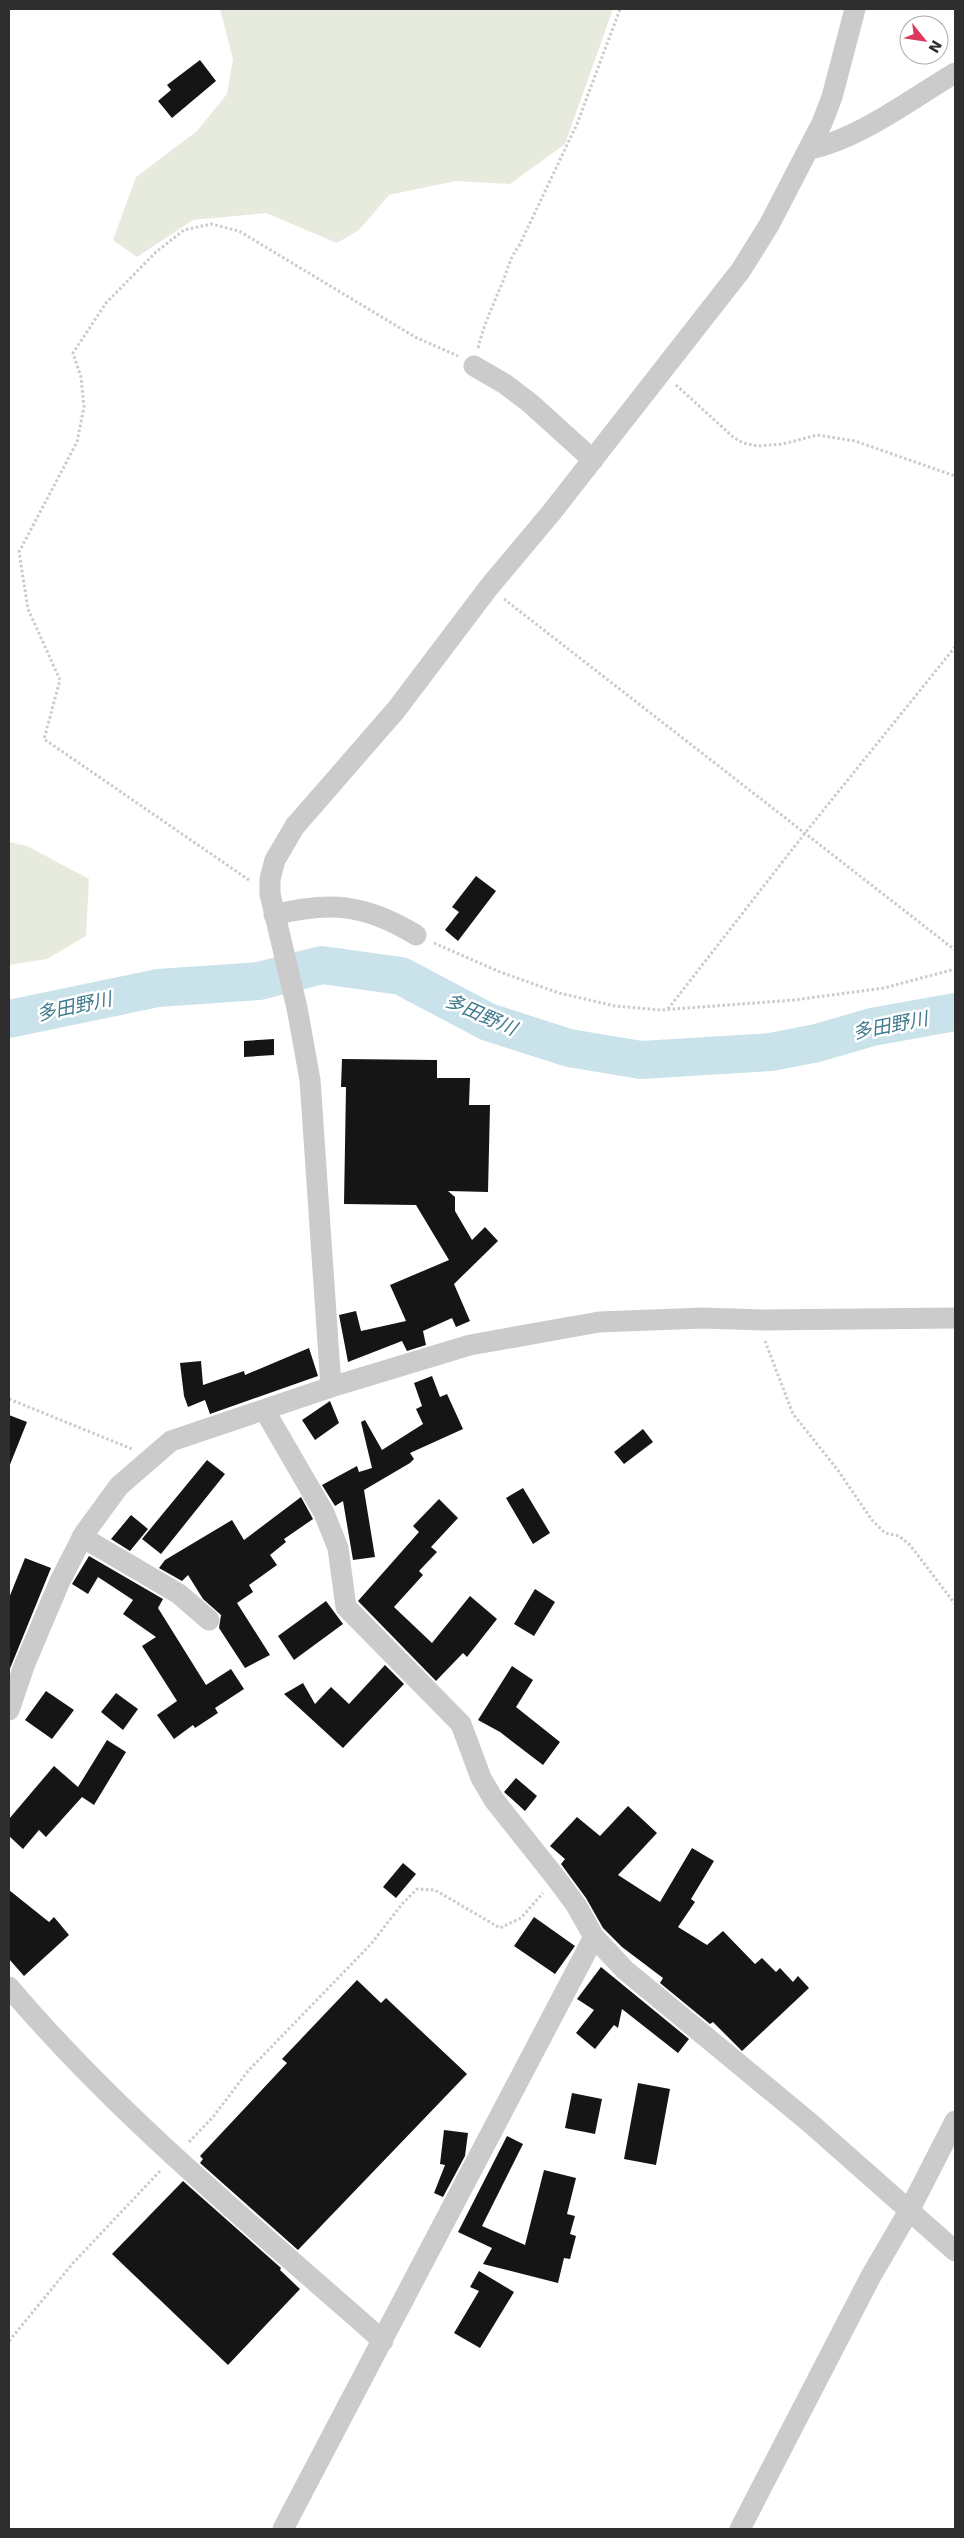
<svg xmlns="http://www.w3.org/2000/svg" width="964" height="2538" viewBox="0 0 964 2538" font-family="'DejaVu Sans','Noto Sans JP',sans-serif">
<rect width="100%" height="100%" fill="#fff"/>
<path fill="#e7ebdd" d="M220,9H613L565,144L510,184L455,181L389,195L359,230L337,243L266,213L193,220L137,257L113,240L136,177L197,131L227,94L233,59Z
M9,842L27,846L89,879L86,936L47,959L9,965Z"/>
<g fill="none" stroke-linecap="round" stroke-linejoin="round">
<path stroke="#cae3ea" stroke-width="38" d="M9,1019L158,988L259,981L322,965L401,976L488,1022L569,1048L641,1060L771,1052L817,1043L872,1027L955,1012"/>
</g>
<path fill="#151515" d="M200,60L216,81L172,118L158,101L171,90L167,85Z
M476,876L496,891L458,941L445,930L459,912L452,907Z
M274,1039V1055L244,1057V1041Z
M342,1059L437,1060V1078H470L469,1105H490L488,1192L448,1191L455,1197V1211L472,1240L485,1227L498,1241L454,1284L470,1321L456,1327L452,1318L423,1331L426,1345L407,1351L402,1341L348,1362L339,1315L356,1311L361,1331L406,1321L390,1285L449,1260L416,1205L344,1204L346,1087H341Z
M309,1348L318,1376L210,1414L205,1400L188,1407L184,1396L180,1363L201,1361L203,1385L244,1371L245,1375Z
M432,1376L440,1397L447,1394L463,1429L410,1453L414,1459L410,1463L364,1490L375,1557L353,1560L343,1501L335,1506L322,1485L357,1466L359,1472L372,1468L361,1422L365,1420L382,1450L423,1424L416,1409L422,1406L414,1383Z
M330,1401L339,1423L315,1440L302,1420Z
M9,1415L27,1422L9,1467Z
M643,1429L653,1442L624,1464L614,1452Z
M207,1460L225,1474L161,1554L142,1539Z
M523,1488L550,1533L533,1544L506,1498Z
M301,1497L313,1519L284,1539L286,1542L270,1555L277,1565L249,1585L253,1592L237,1603L270,1655L245,1668L219,1628L221,1615L203,1599L188,1575L182,1581L159,1568L165,1560L232,1520L244,1540Z
M439,1499L458,1518L431,1547L437,1552L419,1571L423,1575L394,1607L432,1643L470,1596L497,1619L467,1657L463,1653L436,1681L358,1601L419,1532L413,1526Z
M131,1515L148,1529L130,1551L111,1539Z
M89,1556L163,1599L158,1608L206,1685L231,1669L244,1689L215,1708L218,1713L195,1728L193,1725L174,1739L157,1715L177,1701L142,1646L156,1637L123,1614L133,1600L98,1577L88,1594L72,1584Z
M25,1558L51,1568L9,1671V1598Z
M535,1589L555,1602L534,1636L514,1624Z
M326,1601L343,1624L294,1660L278,1636Z
M385,1665L404,1684L343,1748L284,1694L303,1683L315,1704L331,1687L349,1704Z
M512,1666L533,1680L516,1707L560,1742L543,1765L500,1732L478,1720Z
M46,1691L74,1710L52,1739L25,1720Z
M116,1693L138,1709L123,1730L101,1712Z
M107,1740L126,1752L94,1805L82,1797L46,1837L39,1830L23,1849L9,1836V1819L54,1766L78,1787Z
M516,1778L537,1796L525,1811L504,1792Z
M628,1806L657,1833L618,1875L660,1902L692,1848L714,1861L691,1899L695,1902L678,1927L707,1945L723,1931L755,1964L762,1958L776,1972L780,1968L793,1982L798,1976L809,1988L742,2051L713,2022L710,2024L660,1983L663,1978L622,1947L603,1928L586,1898L561,1864L565,1859L550,1846L577,1817L600,1836Z
M403,1863L416,1874L396,1898L383,1887Z
M9,1890L49,1922L54,1917L69,1935L24,1976L9,1959Z
M534,1917L575,1946L555,1974L514,1946Z
M601,1967L689,2039L678,2053L622,2009L618,2028L614,2025L595,2049L576,2033L594,2010L577,1999Z
M357,1980L381,2003L386,1998L467,2074L298,2250L200,2163L203,2159L200,2156L287,2063L282,2059Z
M638,2083L670,2089L656,2165L624,2159Z
M572,2093L602,2099L595,2134L565,2128Z
M444,2130L468,2133L465,2156L443,2197L434,2193L445,2165L440,2164Z
M507,2136L523,2144L482,2226L525,2245L544,2170L576,2178L567,2214L575,2216L570,2234L576,2236L570,2259L564,2258L558,2283L483,2264L492,2248L458,2232Z
M183,2181L281,2268L280,2270L300,2289L228,2365L112,2254Z
M479,2271L514,2292L480,2348L454,2333L479,2291L470,2287Z"/>
<g fill="none" stroke-linecap="round" stroke-linejoin="round">
<path stroke="#cbcbcb" stroke-width="3" stroke-dasharray="2.5 2.5" stroke-linecap="butt" d="M478,348C485,321 493,306 503,281C508,269 510,257 519,246L577,124L620,9
M676,385L733,437L743,443L757,446L783,444L817,435L855,441L955,476
M504,599L955,950
M249,880L44,739L60,680L28,609L19,552L77,442L84,407L81,377L73,353L106,303L156,252L184,230L211,224L239,231L415,337L458,356
M434,943L500,972L559,993L615,1006L661,1010L794,1000L884,988L955,969
M668,1009L805,833L955,647
M765,1341L793,1414L837,1469L872,1520L885,1533L899,1536L910,1545L955,1604
M9,1399L132,1449
M189,2142L213,2117L248,2071L371,1944L402,1904L417,1889L435,1890L500,1928L521,1918L543,1893
M9,2341L73,2263L160,2171"/>
<path stroke="#cbcbcb" stroke-width="21" d="M809,149C856,141 913,98 955,73
M474,366L505,384L530,403L593,460
M274,915C330,901 365,904 416,935
M331,1387L310,1080L297,1008L270,894V879L275,860L295,826L396,710L489,587L551,513L741,270L769,225L822,123L832,97L855,9
M265,1411L324,1513L338,1548L346,1607L461,1724L481,1778L494,1800L556,1878L576,1905L594,1937L625,1970L809,2122L955,2251
M82,1537L179,1594L209,1620
M9,1710L24,1666L60,1581L84,1534L119,1486L171,1441L331,1387L470,1345L599,1322L703,1318L762,1320L955,1318
M9,1987C118,2116 257,2229 383,2341
M283,2529L594,1937
M740,2529L871,2276L910,2209L955,2121"/>
</g>
<g text-anchor="middle" dominant-baseline="central" stroke-width="5" stroke-linejoin="round" paint-order="stroke">
<g font-size="19" font-style="italic" fill="#407b8d" stroke="#fff">
<text transform="translate(74 1006) rotate(-12)">多田野川</text>
<text transform="translate(481 1014) rotate(24)">多田野川</text>
<text transform="translate(890 1025) rotate(-11)">多田野川</text>
</g>
</g>
<rect width="964" height="2538" fill="none" stroke="#2e2e2e" stroke-width="20"/>
<g transform="translate(924 40) rotate(120)"><circle r="24" fill="#ffffff" stroke="#ababab"/>
<path d="M0-4L9 19L0 12L-9 19Z" fill="#dd395f"/>
<text y="-8" font-size="14" font-weight="bold" text-anchor="middle" fill="#2e2e2e">N</text>
</g>
</svg>
